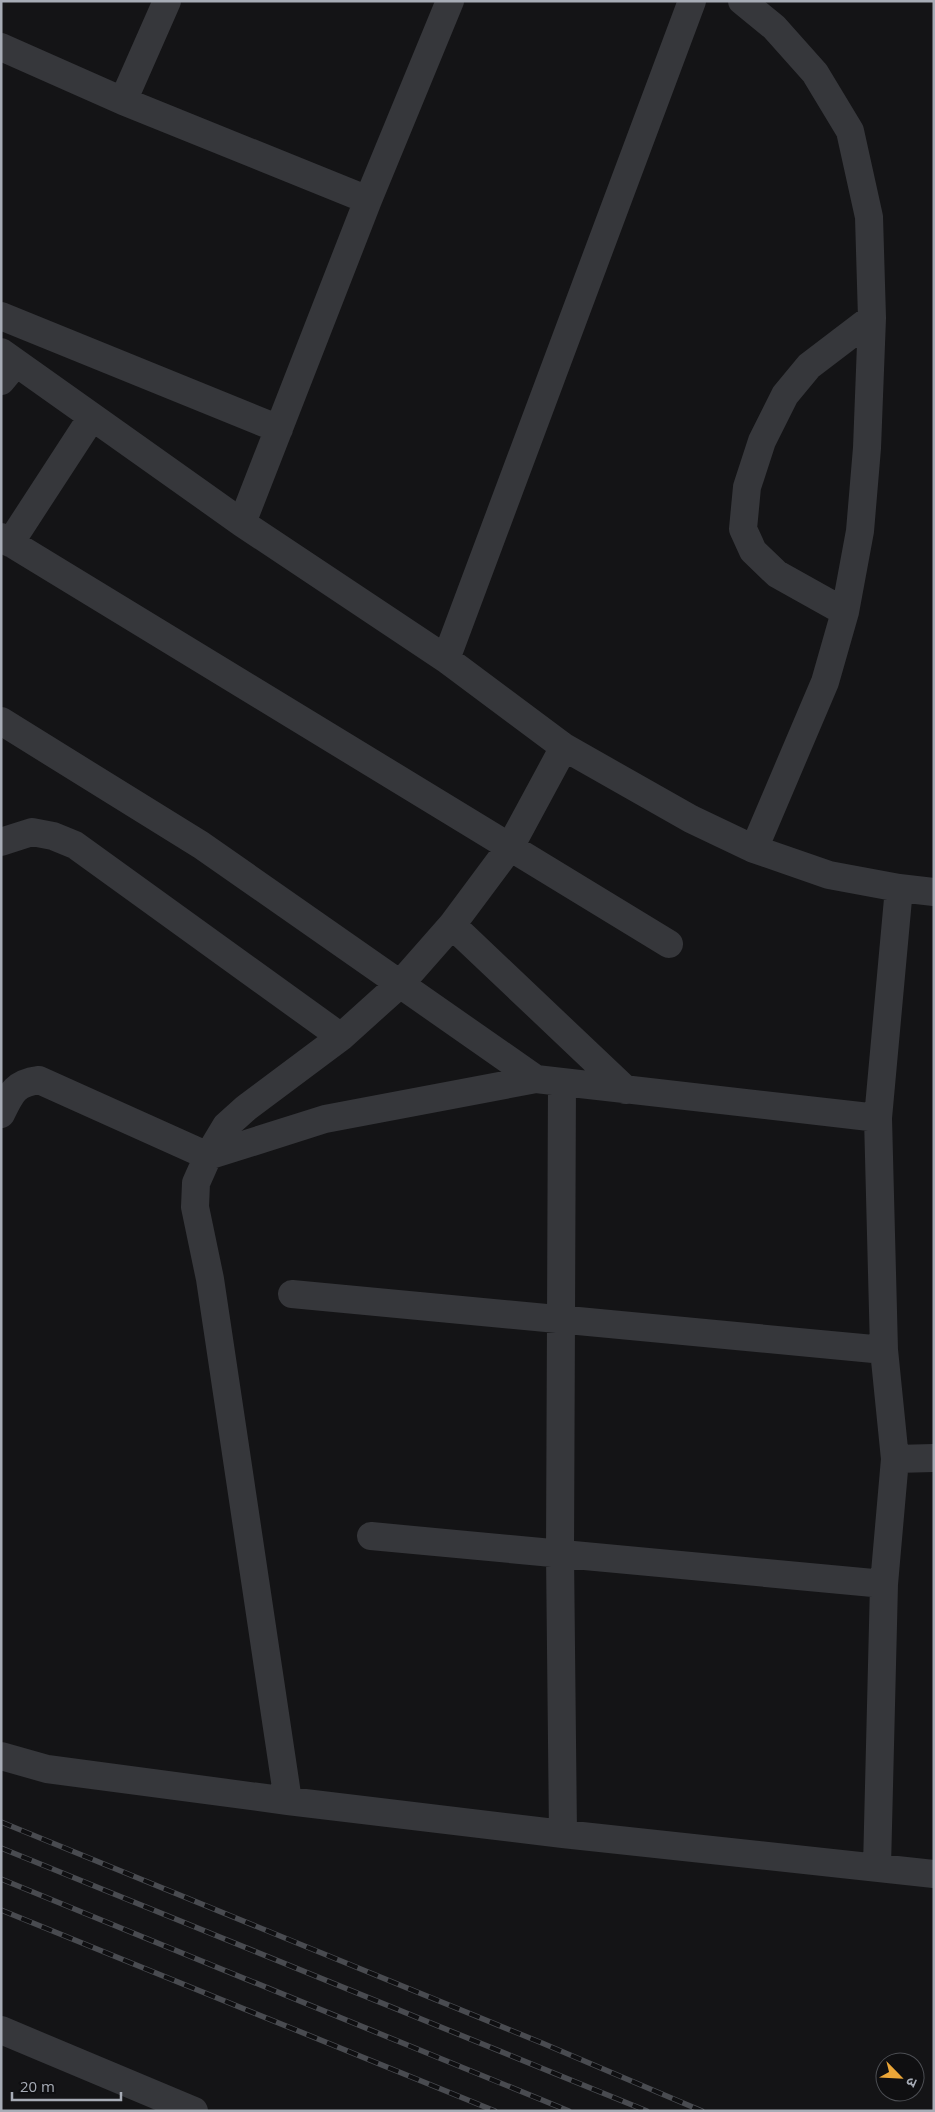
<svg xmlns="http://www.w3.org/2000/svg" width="935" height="2112" viewBox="0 0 935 2112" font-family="'Open Sans','Noto Sans Devanagari',sans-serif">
<rect width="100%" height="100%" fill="#141416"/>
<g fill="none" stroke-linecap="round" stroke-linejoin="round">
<path stroke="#36373b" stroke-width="28" d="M742,1L774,27L815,73L850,131L869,217L872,318L867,448L860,531L845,612L825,682L754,849
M1,47L123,101L368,200
M123,101L167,1
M1,316L279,429
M1,352L242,523L446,659L564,747L691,819L754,849L829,875L899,888L934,892
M1,381L16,363
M242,523L368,200L450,1
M1,537L669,944
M10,543L92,417
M845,612L777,574L753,551L743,529L747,487L762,441L785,395L809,366L872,318
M446,659L692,1
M1,721L201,845L536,1079
M1,842L32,832L53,836L75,845L341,1037
M452,925L626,1090
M562,1082L560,1554L563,1834
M1,1114C11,1093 15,1083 39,1080L208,1156L325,1119L536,1079L878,1118
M292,1294L884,1350
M895,1459L934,1458
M371,1536L884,1584
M1,1756L47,1769L288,1801L563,1834L934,1874
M288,1801L210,1279L195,1207L196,1183L208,1156L226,1126L246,1108L341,1037L401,983L452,925L510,847L564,747
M877,1867L884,1584L895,1459L884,1350L878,1118L899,888
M1,2030L194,2111"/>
<g stroke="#494b50" stroke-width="5.5">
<path id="rail" d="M1,1822L542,2043L702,2111
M1,1848L647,2111
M1,1879L569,2111
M1,1910L495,2111"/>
</g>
<use href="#rail" stroke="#0f0f11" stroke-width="4" stroke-dasharray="11" stroke-linecap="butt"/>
</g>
<rect width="935" height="2112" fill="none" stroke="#a7acb6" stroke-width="5"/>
<g transform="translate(900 2077) rotate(114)"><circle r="24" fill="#0f0f11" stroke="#4c4e53"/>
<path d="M0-4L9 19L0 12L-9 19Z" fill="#eba638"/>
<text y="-8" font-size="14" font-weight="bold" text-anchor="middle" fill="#a7acb6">उ</text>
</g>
<path d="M12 2092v8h109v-8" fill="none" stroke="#a7acb6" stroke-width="2.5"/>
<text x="20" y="2092" font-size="15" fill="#a7acb6" stroke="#0f0f11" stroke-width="4" paint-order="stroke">20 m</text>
</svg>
